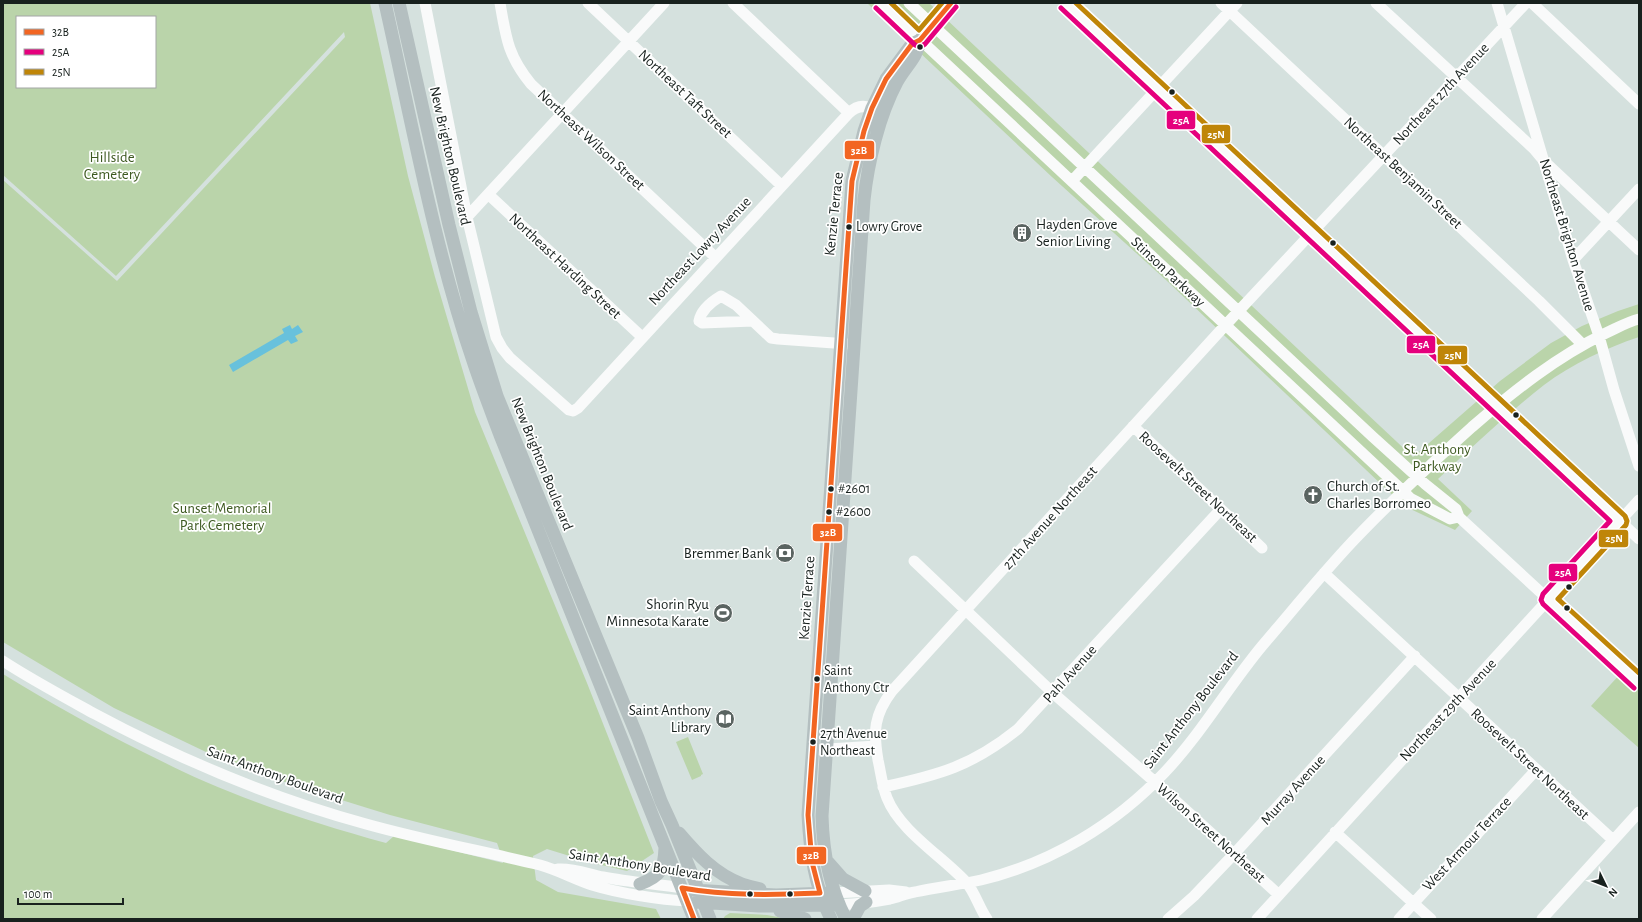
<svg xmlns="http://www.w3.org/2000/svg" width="1642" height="922" viewBox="0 0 1642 922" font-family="'Alegreya Sans',sans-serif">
<rect width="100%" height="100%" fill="#d5e1de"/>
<path fill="#bad4aa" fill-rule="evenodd" d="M3,3H370L408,176L435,277L475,412L587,683L654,853L627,871L589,862L547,849L533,856L536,880L558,892L656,909L661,919H3V674C49,702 95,728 143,752C164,762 184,773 206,782C264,807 325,826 386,843L394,836L503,863L502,857L497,843L390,815L293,785L206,752L114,708L3,642V180L117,281L345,37L344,32L116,276L3,175ZM17,17H155V87H17Z
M867,3H929L1413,457L1500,381L1551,343L1582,326L1618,311L1639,304V337C1606,348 1572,364 1544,385C1507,414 1472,447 1438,479L1472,511L1455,530L1404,506L1166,280L1052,177Z
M1621,673L1639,690V748L1591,706Z
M688,737L703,774L701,775V776L692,780L676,742Z
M730,913L767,915L788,919H723L725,916Z"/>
<path fill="#68c1dc" d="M290,325L292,329L298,325L303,332L295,336L298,341L291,344L288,340L233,372L229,365L284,333L282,329Z"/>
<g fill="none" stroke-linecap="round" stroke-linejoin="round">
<path stroke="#f9fafa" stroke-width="11" d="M425,3L467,217L496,337L502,348L510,358L569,410L573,411L578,408L849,113
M500,3C506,38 508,56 531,84L715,257
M588,3L782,186
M733,3L849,113C858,104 868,105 878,112
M881,3L1403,491L1410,498L1450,519L1459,517
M909,3L1373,437L1425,484L1456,509L1459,517L1639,683
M1066,3L1639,539
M1221,3L1539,301L1582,344
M1376,3L1534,149L1544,161L1639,250
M1497,3L1573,260L1599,336L1614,390L1639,466
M1532,3L1639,104
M1072,181L1237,3
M489,195L642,337
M467,217L664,3
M1573,260L1639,189
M753,321L702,323L699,321C701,310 711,302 721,296L736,305L771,338L778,339L848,344
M1133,426L1262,548
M914,561L1053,693L1155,782L1279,895
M1324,573L1613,840
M3,661C32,680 64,697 95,714C181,760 272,798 366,824C423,840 482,851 540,865C558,870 574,879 592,885C618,893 660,900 687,901
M813,750L876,746
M883,787C939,775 972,766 1018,729L1221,509
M1335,832L1431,919
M558,869C574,868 588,874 603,877C629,882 656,884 682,888
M834,893L889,890L906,892
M839,905C856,904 874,902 890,899C899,897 906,893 915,892C937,887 959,885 981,880C1051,863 1115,825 1165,772C1201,734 1228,687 1262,646C1292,611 1321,575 1353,541C1391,501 1431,464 1472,427C1514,391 1556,357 1606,333C1617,328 1627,322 1639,319
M987,919C979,908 975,892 966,882C942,856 900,831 887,798C882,786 881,773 878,760C873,731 874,715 892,691L1220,331L1526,3
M1168,919L1194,896L1234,854L1415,656
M1257,919L1639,500
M1399,919L1536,770
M1542,919L1639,812"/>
<path stroke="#b4bfc0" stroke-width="13" d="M385,3C412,123 434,247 474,364C482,388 491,411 500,435L694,919
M399,3L449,225L471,312L497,396L638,738L661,801L672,825L710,919
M679,833C697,854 715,874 742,884C747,886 754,887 760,889
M828,862L843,879L865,891
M640,884C661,876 664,870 665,848
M693,890L776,895L829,893
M697,902L759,906L833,905
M780,911L805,919
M831,919C814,886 810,851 808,815L852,181L864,131L872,108L886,79L912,44L920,40L951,3
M846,919C829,887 823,852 822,816L864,200C868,162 879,116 897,82C905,67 918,57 920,40
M853,919L860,906L866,902"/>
<g stroke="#fff" stroke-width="8">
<path id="bus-1" d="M682,888C727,896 774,895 820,893L812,862L808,815L852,181L864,131L872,108L886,79L912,44L920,40L951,3
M682,888L694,919"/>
</g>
<g stroke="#fff" stroke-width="8">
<path id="bus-2" d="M876,8L915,45L920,47L925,44L956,7
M1061,8L1610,521L1543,594L1541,600L1543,604L1634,688"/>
</g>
<g stroke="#fff" stroke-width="8">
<path id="bus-3" d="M891,3L919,30L942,3
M1076,3L1625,516L1627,521L1626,525L1558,599L1639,673"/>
</g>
<use href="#bus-1" stroke="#f26522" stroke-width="5"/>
<use href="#bus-2" stroke="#e5007d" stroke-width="5"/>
<use href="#bus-3" stroke="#bf8508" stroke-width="5"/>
</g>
<defs>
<g id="building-disc" transform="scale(1)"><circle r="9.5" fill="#5a6461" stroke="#fff"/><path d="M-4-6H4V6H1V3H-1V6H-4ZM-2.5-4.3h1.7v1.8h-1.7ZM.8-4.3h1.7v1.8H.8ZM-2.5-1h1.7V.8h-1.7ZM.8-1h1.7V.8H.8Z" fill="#fff"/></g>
<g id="church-disc" transform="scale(1)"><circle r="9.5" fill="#5a6461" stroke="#fff"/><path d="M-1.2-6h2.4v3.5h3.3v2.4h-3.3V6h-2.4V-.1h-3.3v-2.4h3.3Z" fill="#fff"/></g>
<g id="bank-disc" transform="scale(1)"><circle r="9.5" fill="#5a6461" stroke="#fff"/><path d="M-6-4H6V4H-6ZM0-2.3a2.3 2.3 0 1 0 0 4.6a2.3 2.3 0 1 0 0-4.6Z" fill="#fff"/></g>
<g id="stadium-disc" transform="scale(1)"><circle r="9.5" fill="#5a6461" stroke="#fff"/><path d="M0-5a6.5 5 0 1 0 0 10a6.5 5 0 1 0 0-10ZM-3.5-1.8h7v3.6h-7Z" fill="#fff"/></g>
<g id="library-disc" transform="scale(1)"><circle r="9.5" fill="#5a6461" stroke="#fff"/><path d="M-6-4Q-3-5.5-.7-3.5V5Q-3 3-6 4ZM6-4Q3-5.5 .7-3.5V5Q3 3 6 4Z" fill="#fff"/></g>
</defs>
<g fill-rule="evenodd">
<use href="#building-disc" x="1022" y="233"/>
<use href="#church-disc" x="1313" y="495"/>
<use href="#bank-disc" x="785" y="553"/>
<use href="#stadium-disc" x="723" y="613"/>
<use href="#library-disc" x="725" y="719"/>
</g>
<g fill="#18211e" stroke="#fff" stroke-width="1.5">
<circle cx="920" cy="47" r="3.5"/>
<circle cx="1172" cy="92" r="3.5"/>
<circle cx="849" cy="227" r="3.5"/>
<circle cx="1333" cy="243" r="3.5"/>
<circle cx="1516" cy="415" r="3.5"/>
<circle cx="831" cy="489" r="3.5"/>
<circle cx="829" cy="512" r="3.5"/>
<circle cx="1569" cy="587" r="3.5"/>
<circle cx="1567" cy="608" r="3.5"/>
<circle cx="817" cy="679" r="3.5"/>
<circle cx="813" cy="742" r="3.5"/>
<circle cx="750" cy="894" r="3.5"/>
<circle cx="790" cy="894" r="3.5"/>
</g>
<g text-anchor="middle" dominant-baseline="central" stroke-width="3.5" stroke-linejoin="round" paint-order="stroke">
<g font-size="14" fill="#18211e" stroke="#fff" text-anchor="start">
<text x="856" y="227">Lowry Grove</text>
<text x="838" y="489">#2601</text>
<text x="836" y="512">#2600</text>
<text x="824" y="671">Saint<tspan x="824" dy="17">Anthony Ctr</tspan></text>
<text x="820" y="734">27th Avenue<tspan x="820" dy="17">Northeast</tspan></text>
</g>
<g font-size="15" fill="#18211e" stroke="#fff">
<text transform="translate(685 94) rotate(43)">Northeast Taft Street</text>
<text transform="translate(1441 94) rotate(-47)">Northeast 27th Avenue</text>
<text transform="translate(591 140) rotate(43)">Northeast Wilson Street</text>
<text transform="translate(450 156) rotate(77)">New Brighton Boulevard</text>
<text transform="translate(1403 173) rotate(43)">Northeast Benjamin Street</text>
<text transform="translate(834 214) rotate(-84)">Kenzie Terrace</text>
<text transform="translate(1567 235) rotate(73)">Northeast Brighton Avenue</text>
<text transform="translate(700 251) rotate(-47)">Northeast Lowry Avenue</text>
<text transform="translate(565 266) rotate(43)">Northeast Harding Street</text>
<text transform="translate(1168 272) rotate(43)">Stinson Parkway</text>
<text transform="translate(542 464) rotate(68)">New Brighton Boulevard</text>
<text transform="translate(1198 487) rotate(43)">Roosevelt Street Northeast</text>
<text transform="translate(1050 518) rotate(-48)">27th Avenue Northeast</text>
<text transform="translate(807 598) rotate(-86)">Kenzie Terrace</text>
<text transform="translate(1070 674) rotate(-48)">Pahl Avenue</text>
<text transform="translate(1191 710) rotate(-52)">Saint Anthony Boulevard</text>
<text transform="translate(1448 710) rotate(-47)">Northeast 29th Avenue</text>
<text transform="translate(1530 764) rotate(43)">Roosevelt Street Northeast</text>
<text transform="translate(275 775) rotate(20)">Saint Anthony Boulevard</text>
<text transform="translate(1293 790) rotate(-48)">Murray Avenue</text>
<text transform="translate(1211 833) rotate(42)">Wilson Street Northeast</text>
<text transform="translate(1467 844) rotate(-47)">West Armour Terrace</text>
<text transform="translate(640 865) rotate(9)">Saint Anthony Boulevard</text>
</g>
<g font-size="15" fill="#3d5920" stroke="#fff">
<text x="112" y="157">Hillside<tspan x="112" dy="17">Cemetery</tspan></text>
<text x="1437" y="449">St. Anthony<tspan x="1437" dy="17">Parkway</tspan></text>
<text x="222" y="508">Sunset Memorial<tspan x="222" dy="17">Park Cemetery</tspan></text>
</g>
<g font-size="15" fill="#18211e" stroke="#fff" text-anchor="end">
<text x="1036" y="224" text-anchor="start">Hayden Grove<tspan x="1036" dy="17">Senior Living</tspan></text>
<text x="1327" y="486" text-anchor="start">Church of St.<tspan x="1327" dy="17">Charles Borromeo</tspan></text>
<text x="771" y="553">Bremmer Bank</text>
<text x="709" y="604">Shorin Ryu<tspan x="709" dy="17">Minnesota Karate</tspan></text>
<text x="711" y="710">Saint Anthony<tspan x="711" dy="17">Library</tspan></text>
</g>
</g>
<g stroke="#fff" stroke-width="1.5">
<rect x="1166" y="110" width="30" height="20" rx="4" fill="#e5007d"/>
<rect x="1201" y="124" width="30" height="20" rx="4" fill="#bf8508"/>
<rect x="844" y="140" width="31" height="20" rx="4" fill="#f26522"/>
<rect x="1406" y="335" width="30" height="19" rx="4" fill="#e5007d"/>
<rect x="1437" y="345" width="31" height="20" rx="4" fill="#bf8508"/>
<rect x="812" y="523" width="31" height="19" rx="4" fill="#f26522"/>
<rect x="1598" y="529" width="31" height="19" rx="4" fill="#bf8508"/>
<rect x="1548" y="563" width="30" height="19" rx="4" fill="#e5007d"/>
<rect x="796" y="846" width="31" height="19" rx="4" fill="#f26522"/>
</g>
<g font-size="11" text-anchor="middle" font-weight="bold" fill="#fff">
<text x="1181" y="124">25A</text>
<text x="1216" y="138">25N</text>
<text x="859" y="154">32B</text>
<text x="1421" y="348">25A</text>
<text x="1453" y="359">25N</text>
<text x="828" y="536">32B</text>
<text x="1614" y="542">25N</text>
<text x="1563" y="576">25A</text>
<text x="811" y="859">32B</text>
</g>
<rect width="1642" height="922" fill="none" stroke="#18211e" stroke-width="8"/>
<rect x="16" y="16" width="140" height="72" fill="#ffffff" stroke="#a3a6a5"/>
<rect x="24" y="29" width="20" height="6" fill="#f26522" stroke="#a3a6a5"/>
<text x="52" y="36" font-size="12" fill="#18211e">32B</text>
<rect x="24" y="49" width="20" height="6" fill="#e5007d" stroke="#a3a6a5"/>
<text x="52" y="56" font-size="12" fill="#18211e">25A</text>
<rect x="24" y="69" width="20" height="6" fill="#bf8508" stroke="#a3a6a5"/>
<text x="52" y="76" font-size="12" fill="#18211e">25N</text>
<g transform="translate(1606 886) rotate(133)" stroke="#ffffff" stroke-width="3" paint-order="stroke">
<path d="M0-3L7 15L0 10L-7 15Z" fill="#18211e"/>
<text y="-6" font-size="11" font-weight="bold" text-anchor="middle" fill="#18211e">N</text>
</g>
<path d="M18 898v6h105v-6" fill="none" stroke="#18211e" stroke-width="2"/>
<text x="24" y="898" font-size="12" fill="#18211e" stroke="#ffffff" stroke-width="3" paint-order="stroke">100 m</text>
</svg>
